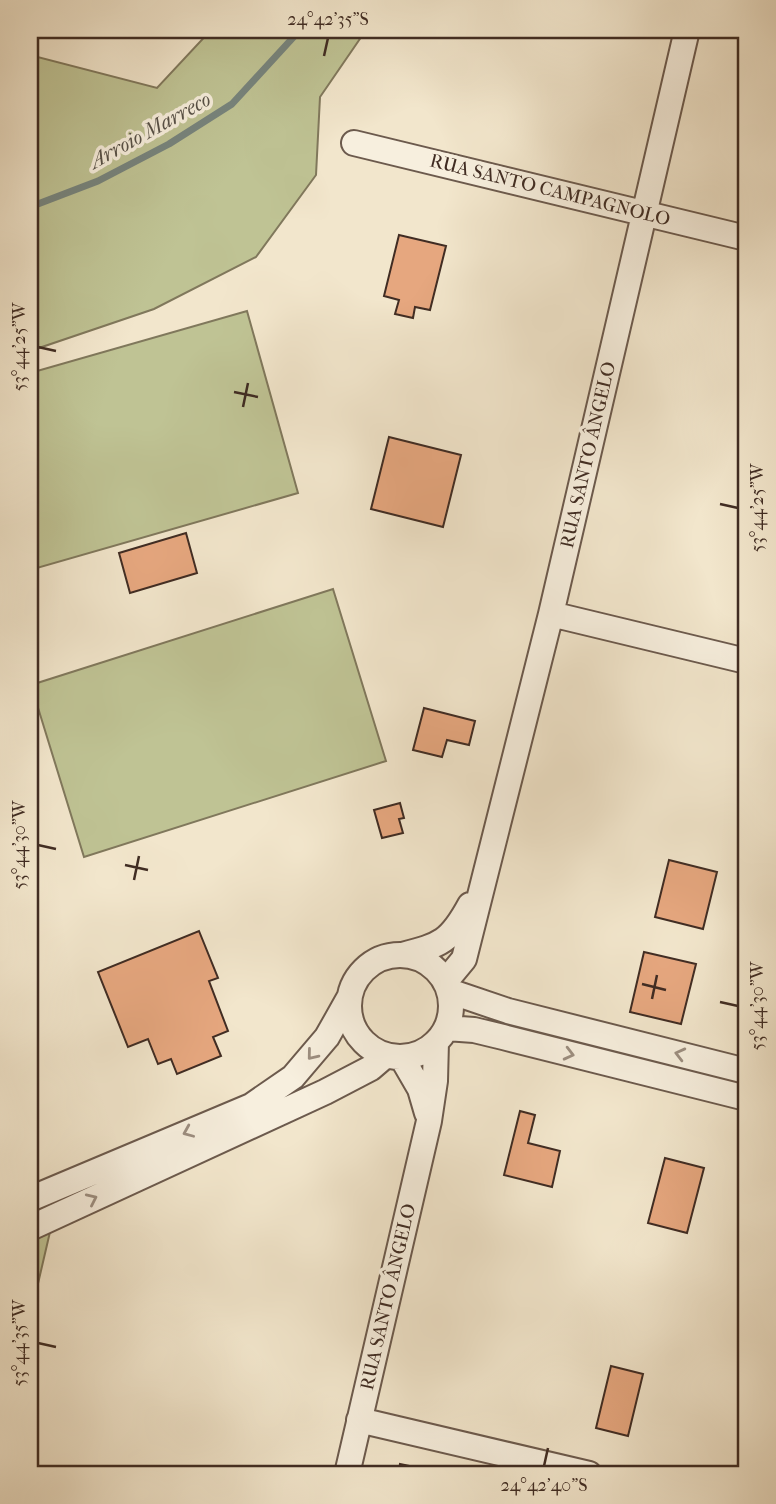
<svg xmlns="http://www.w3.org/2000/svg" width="776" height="1504" viewBox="0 0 776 1504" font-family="'IM FELL French Canon',serif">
<rect width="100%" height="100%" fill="#f2e6cc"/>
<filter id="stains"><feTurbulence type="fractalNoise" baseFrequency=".00286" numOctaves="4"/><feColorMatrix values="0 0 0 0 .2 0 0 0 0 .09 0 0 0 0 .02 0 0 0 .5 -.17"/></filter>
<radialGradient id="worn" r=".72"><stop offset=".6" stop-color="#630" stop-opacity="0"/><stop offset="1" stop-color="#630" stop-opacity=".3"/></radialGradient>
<path fill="#bfc394" stroke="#80785c" stroke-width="2" d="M211,30H366L320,97L316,175L256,257L154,309L30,351V55L157,88Z
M247,311L298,493L30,570V373Z
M333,589L386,761L84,857L31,685Z
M53,1219L30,1318V1230Z"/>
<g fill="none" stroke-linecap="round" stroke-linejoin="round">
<path stroke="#77847d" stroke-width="7" d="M30,207L98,181L169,144L232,104L300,30"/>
</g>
<path fill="#e6a77f" stroke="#402c23" stroke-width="2" d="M399,235L446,246L430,310L415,307L413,318L395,314L399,300L384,296Z
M389,437L461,455L443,527L371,509Z
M186,533L197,573L130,593L119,553Z
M424,708L475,721L469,745L447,740L442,757L413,750Z
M400,803L404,818L399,819L403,833L382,838L374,810Z
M669,860L717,872L703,929L655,917Z
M199,931L218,978L209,981L228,1031L213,1037L221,1056L177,1074L171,1059L158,1064L148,1039L128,1047L98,972Z
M644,952L696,964L681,1024L630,1012Z
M520,1111L535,1115L528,1143L560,1151L552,1187L504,1175Z
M665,1158L704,1168L687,1233L648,1223Z
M611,1366L643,1374L628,1436L596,1428Z
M400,1464L429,1470L428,1474H398Z"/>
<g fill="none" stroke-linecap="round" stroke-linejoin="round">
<g stroke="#6c5a4d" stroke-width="28">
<path id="minor" d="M354,143L746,238
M551,614L746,661
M402,955C441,945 450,942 470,905
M349 1006a51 51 0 1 1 102 0a51 51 0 1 1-102 0Z
M445,982L464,959L551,614L687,30
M449,991L508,1011L746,1071
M446,1028L474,1030L503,1037L746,1098
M402,1058L420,1089L427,1113
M30,1199L251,1106L293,1077L327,1037L349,998
M30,1228L325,1092L371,1068L385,1056
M359,1420L589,1474
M347,1474L429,1121L435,1081L436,1042"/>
</g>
<use href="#minor" stroke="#f7efde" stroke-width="24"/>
</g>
<defs><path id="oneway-chevron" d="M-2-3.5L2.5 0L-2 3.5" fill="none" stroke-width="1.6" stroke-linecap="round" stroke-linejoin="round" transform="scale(1.75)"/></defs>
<g stroke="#9c8e80">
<use href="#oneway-chevron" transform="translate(569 1054) rotate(14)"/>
<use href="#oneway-chevron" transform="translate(680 1054) rotate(-166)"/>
<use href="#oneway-chevron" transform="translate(312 1055) rotate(129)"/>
<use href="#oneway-chevron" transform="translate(188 1132) rotate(157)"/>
<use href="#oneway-chevron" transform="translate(92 1199) rotate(-25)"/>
</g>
<path fill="none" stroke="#402c23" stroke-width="2.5" d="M324,56L328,38M38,347L56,351M234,392L258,397M243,407L248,383M720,504L738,508M38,845L56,849M125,865L148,870M134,880L139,856M642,984L666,990M652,999L657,975M720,1002L738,1006M38,1343L56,1347M544,1466L548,1448"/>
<g text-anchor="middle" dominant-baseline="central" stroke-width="7" stroke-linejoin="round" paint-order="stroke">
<g font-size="19" fill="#402c23" stroke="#f7efde">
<text transform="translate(550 190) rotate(14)">RUA SANTO CAMPAGNOLO</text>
<text transform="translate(588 455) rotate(-77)">RUA SANTO ÂNGELO</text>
<text transform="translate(388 1297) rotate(-77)">RUA SANTO ÂNGELO</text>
</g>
<g font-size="21" font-style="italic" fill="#575148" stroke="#f7efde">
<text transform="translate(150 130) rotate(-29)">Arroio Marreco</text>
</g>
</g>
<rect width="776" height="1504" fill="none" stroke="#f2e6cc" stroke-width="77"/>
<rect x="38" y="38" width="700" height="1428" fill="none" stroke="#402c23" stroke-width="2.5"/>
<g font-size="18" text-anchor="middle" fill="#402c23">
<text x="328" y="25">24°42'35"S</text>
<text transform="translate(19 347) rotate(-90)" y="6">53°44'25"W</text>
<text transform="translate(757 508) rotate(-90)" y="6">53°44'25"W</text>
<text transform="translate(19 845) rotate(-90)" y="6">53°44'30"W</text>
<text transform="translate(757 1006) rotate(-90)" y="6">53°44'30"W</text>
<text transform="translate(19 1343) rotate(-90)" y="6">53°44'35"W</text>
<text x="544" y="1491">24°42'40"S</text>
</g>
<rect width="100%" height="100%" filter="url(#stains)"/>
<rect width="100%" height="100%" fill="url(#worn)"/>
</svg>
